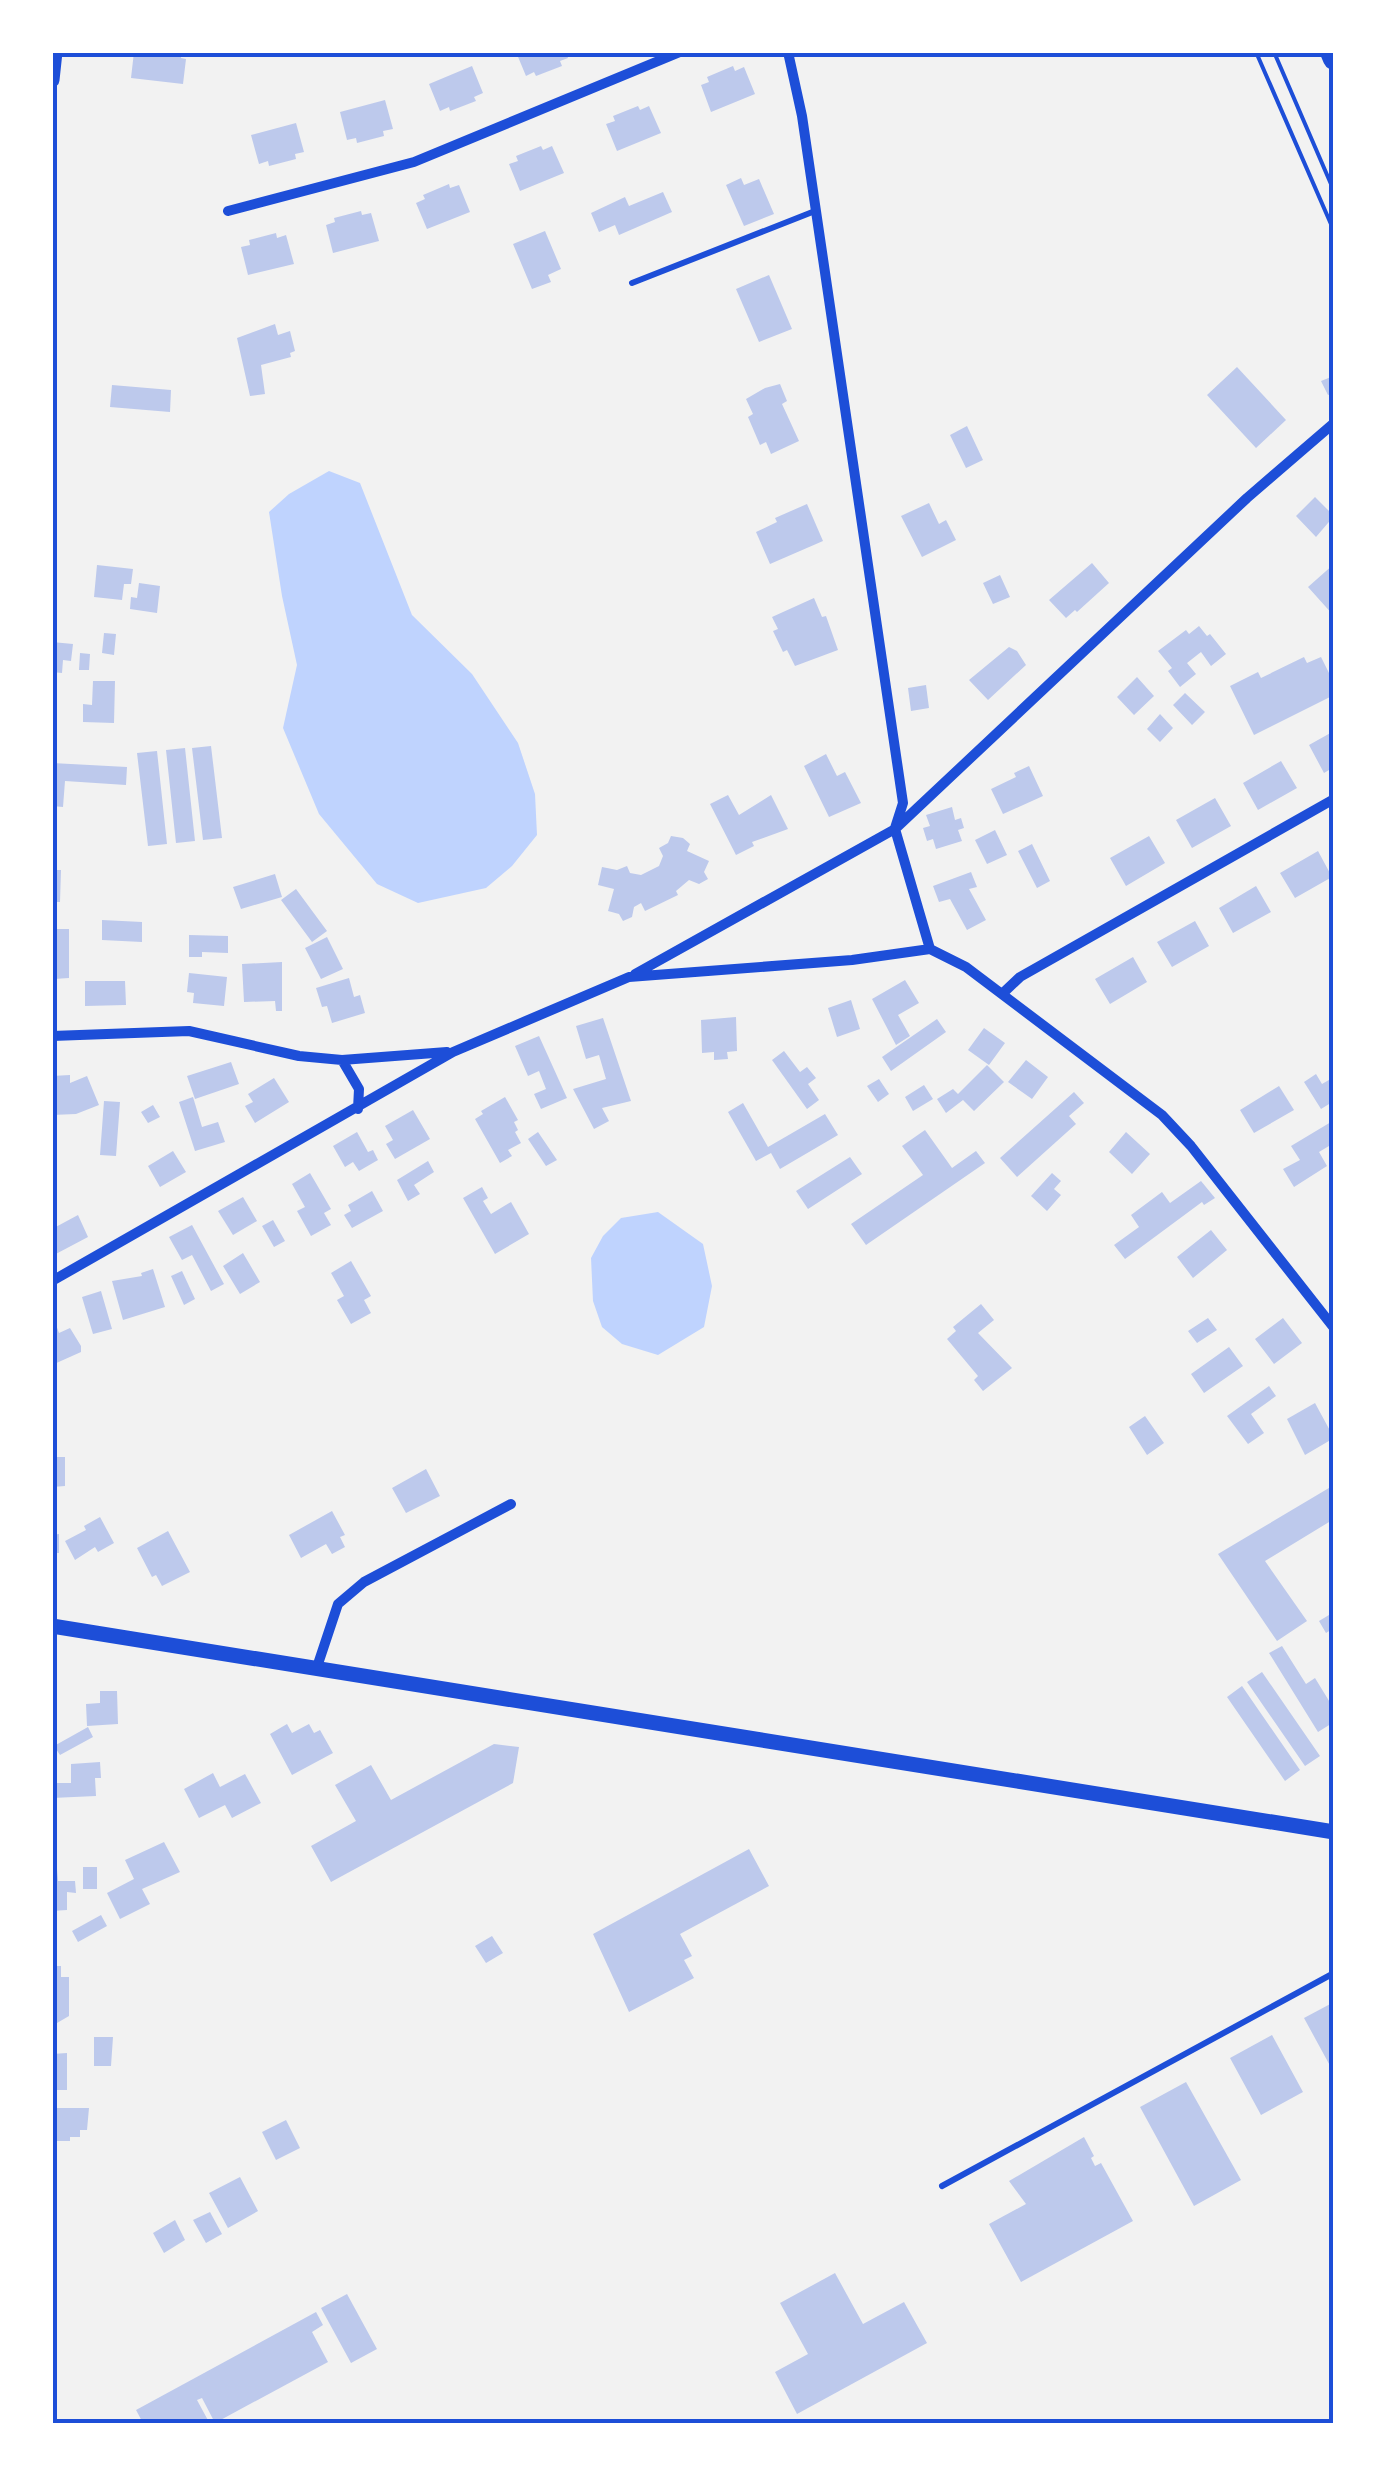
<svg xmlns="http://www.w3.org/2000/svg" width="1386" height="2476" viewBox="0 0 1386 2476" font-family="'PT Sans Narrow',sans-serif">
<rect width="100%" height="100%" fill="#f2f2f2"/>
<path fill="#bfd3fe" d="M329,471L360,483L412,615L472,674L518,743L535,794L537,835L512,866L486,888L418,903L377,884L319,814L283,728L297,665L282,596L269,512L289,494Z
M658,1212L703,1244L712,1286L704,1327L658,1355L622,1344L602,1327L593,1301L591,1258L603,1236L621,1218Z"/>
<path fill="#bdc9ec" d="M134,52H181V58L186,59L183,84L131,78Z
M516,52H566L568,58L560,61L562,66L536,76L534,72L526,76Z
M472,66L483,93L474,97L476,101L450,111L449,107L440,111L429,84Z
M733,66L735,71L744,67L755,94L711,112L701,85L709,82L707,77Z
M385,100L393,129L383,131L384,136L357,143L356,138L347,140L340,112Z
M638,106L640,110L649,106L661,133L617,151L606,124L615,121L613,116Z
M296,123L304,152L295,154L296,159L269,166L268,161L259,164L251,135Z
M541,146L543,150L552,146L564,173L520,191L509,164L518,161L516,156Z
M741,178L744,185L759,179L774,214L744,226L726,185Z
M449,184L450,188L459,185L470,212L427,229L416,203L425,199L423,195Z
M663,192L672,212L619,235L615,225L599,232L591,213L625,197L629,206Z
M361,211L362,215L371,213L379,241L333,253L326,225L335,222L334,218Z
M545,231L561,269L548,275L551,282L532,289L513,244Z
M276,233L277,238L286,235L294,264L248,275L241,247L250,245L249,240Z
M769,275L792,329L759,342L736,289Z
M275,324L278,335L290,331L295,351L290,353L291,357L261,365L265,394L250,396L237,338Z
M1237,367L1286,420L1256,448L1207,395Z
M1331,377L1334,393L1328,395L1321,381Z
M780,384L787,401L782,404L799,441L771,454L766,442L760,445L748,417L753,414L746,399L765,388Z
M112,385L171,390L170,412L110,407Z
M967,426L983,460L966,468L950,435Z
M1315,497L1334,516L1316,537L1296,516Z
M929,503L939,524L946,520L956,540L922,557L901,516Z
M807,504L823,541L770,564L756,532L777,522L775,518Z
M1092,563L1109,583L1077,612L1075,610L1066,618L1049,600Z
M1334,564V616L1308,587Z
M97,565L133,569L131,584H124L122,600L94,597Z
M1000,575L1010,597L993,604L983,583Z
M139,583L160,586L157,613L130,609L131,597L137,598Z
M814,598L822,617L826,616L838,650L795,666L787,650L783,652L773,631L778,629L772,617Z
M1199,626L1207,636L1210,634L1226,654L1211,666L1201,652L1187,663L1196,674L1180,687L1168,671L1172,668L1158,651L1186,630L1189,634Z
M104,633L116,634L114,655L102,653Z
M52,642L73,644L71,661L63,660L62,673L52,672Z
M1009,647L1017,651L1026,665L988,700L969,680Z
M80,653L90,654L89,670H79Z
M1304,657L1307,663L1321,657L1334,683V695L1254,735L1230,686L1258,672L1261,678Z
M1137,677L1154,696L1134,715L1117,697Z
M93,681H115L114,723L83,722V704L92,705Z
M926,685L929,708L911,711L908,688Z
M1185,693L1205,712L1192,725L1173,705Z
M1160,714L1173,728L1160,742L1147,729Z
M1334,731V767L1324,773L1309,745Z
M211,746L222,838L203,840L192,748Z
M185,748L195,841L176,843L166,750Z
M157,751L167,844L148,846L137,753Z
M826,754L837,776L845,772L861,803L829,817L804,766Z
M1281,761L1297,788L1258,810L1243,783Z
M52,763L127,767L126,785L65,781L63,807L52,806Z
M1029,766L1043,796L1003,814L991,789L1016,777L1014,773Z
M728,795L739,815L771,795L788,829L752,842L754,846L736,855L710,804Z
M1215,798L1231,826L1192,848L1176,820Z
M952,807L955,820L961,818L964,828L958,830L962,841L936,849L933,839L927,841L923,828L930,826L926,815Z
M995,830L1007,855L987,864L975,840Z
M671,836L683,838L690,844L687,851L709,861L704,872L708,879L699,884L689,880L676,891L678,895L645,911L641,903L634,907L632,917L623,921L619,914L608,911L614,889L598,885L602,867L617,870L627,866L630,873L641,875L659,866L663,856L659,848L668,843Z
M1149,836L1165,863L1126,886L1110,858Z
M1032,844L1050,881L1037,888L1018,851Z
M1318,851L1332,877L1295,898L1280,873Z
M52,870H61L60,902H52Z
M971,872L977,887L969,889L986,920L967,930L950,899L939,902L933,886Z
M275,874L282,897L241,909L233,887Z
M1256,886L1271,912L1233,933L1219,908Z
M296,889L327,931L312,942L281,900Z
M102,920L142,922V942L102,940Z
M1195,921L1209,946L1172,967L1157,942Z
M52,929H69V978L54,979Z
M189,935L228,936V953L202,952V957H189Z
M327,937L343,969L321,979L305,948Z
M1133,957L1147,982L1110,1004L1095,979Z
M282,962V1011H276L275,1001L244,1002L242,964Z
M189,973L227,977L224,1006L193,1003L194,993L187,992Z
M349,978L354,997L360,995L365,1013L332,1023L327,1006L322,1007L316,988Z
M905,980L919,1003L898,1015L910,1036L896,1045L872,999Z
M85,981H125L126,1005L85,1006Z
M851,1000L860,1029L837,1037L828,1008Z
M736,1017L737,1051L727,1052L728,1059L714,1060V1052L702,1053L701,1020Z
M603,1018L631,1101L602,1108L609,1121L594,1129L573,1089L606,1079L599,1055L586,1059L576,1026Z
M937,1019L946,1032L891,1071L882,1057Z
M984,1028L1005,1043L989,1065L968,1050Z
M539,1036L567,1098L541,1109L534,1094L546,1089L539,1071L528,1076L515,1046Z
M784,1051L800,1072L807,1067L816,1078L808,1084L819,1100L807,1109L772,1060Z
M1026,1060L1048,1077L1032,1099L1008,1082Z
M231,1062L239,1084L195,1099L187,1076Z
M987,1065L1004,1082L974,1111L963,1100L946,1113L937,1099L953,1089L958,1094Z
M1316,1074L1322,1084L1334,1077V1101L1321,1109L1304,1082Z
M70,1075V1083L87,1076L99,1105L76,1114L52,1115V1076Z
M274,1078L289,1102L255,1123L245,1106L253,1102L248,1094Z
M879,1079L889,1094L878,1102L867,1086Z
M924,1085L933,1099L913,1111L905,1097Z
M1279,1086L1294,1110L1254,1133L1240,1110Z
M1074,1092L1084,1103L1069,1116L1076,1124L1017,1177L1000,1158Z
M193,1097L202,1127L218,1122L225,1142L195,1151L179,1102Z
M505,1097L518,1120L514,1122L518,1130L515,1132L521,1143L508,1150L512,1156L500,1163L475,1119L483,1114L481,1111Z
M104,1101L120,1102L116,1156L100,1155Z
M743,1103L768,1147L825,1114L838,1135L780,1169L771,1153L756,1161L728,1112Z
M153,1105L160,1117L148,1123L141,1112Z
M413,1110L430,1139L395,1159L386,1144L393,1140L385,1126Z
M1331,1122L1334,1143L1319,1152L1327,1166L1294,1187L1283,1169L1300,1160L1291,1146Z
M925,1130L952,1168L976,1151L985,1163L866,1245L851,1224L923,1175L902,1146Z
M357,1132L368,1152L373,1150L378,1160L359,1171L353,1162L345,1167L333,1146Z
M538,1132L557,1160L546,1166L528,1139Z
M1126,1132L1150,1154L1132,1174L1109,1152Z
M173,1151L186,1172L160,1187L148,1166Z
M850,1157L862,1174L808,1209L796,1191Z
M428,1161L434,1172L414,1185L420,1194L408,1201L397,1180Z
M310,1173L331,1209L324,1213L331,1225L311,1236L297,1211L305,1207L292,1184Z
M1052,1173L1061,1181L1054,1189L1061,1195L1047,1211L1031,1196Z
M1201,1181L1215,1198L1204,1205L1202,1202L1125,1259L1114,1245L1139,1227L1131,1215L1162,1192L1170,1203Z
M482,1187L488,1198L483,1201L491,1214L511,1202L529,1234L495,1254L463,1198Z
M372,1191L383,1211L352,1228L344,1215L351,1211L348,1205Z
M243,1197L257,1221L233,1235L218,1211Z
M78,1215L88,1237L52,1256V1229Z
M273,1220L285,1241L274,1247L262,1226Z
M192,1225L224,1284L211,1291L192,1255L182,1260L169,1237Z
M1211,1230L1227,1250L1193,1278L1177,1257Z
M243,1253L260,1282L240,1294L223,1266Z
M351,1261L371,1296L364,1300L371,1313L351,1324L337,1300L344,1296L331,1273Z
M153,1269L165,1307L123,1320L112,1281L142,1276L141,1273Z
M182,1271L195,1299L184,1305L171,1276Z
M101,1291L112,1329L93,1334L82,1297Z
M981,1304L994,1320L978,1333L1012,1368L983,1391L974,1380L978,1376L947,1339L956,1331L953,1327Z
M52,1314L59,1333L70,1328L81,1346V1352L52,1365Z
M1208,1318L1217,1330L1197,1343L1188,1331Z
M1283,1318L1302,1343L1274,1364L1255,1339Z
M1229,1347L1243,1366L1204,1393L1191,1374Z
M1269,1386L1276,1396L1251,1414L1264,1433L1248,1444L1227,1416Z
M1315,1403L1334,1438L1305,1455L1287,1419Z
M1145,1416L1164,1443L1147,1455L1129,1427Z
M52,1440H56L57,1457H65V1486L52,1487Z
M426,1469L440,1496L406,1513L392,1488Z
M1334,1485V1519L1265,1561L1307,1621L1277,1641L1218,1554Z
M332,1511L345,1535L340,1537L345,1547L332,1554L326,1544L301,1558L289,1535Z
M100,1517L114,1543L98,1552L95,1547L75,1560L65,1541L86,1530L84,1526Z
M168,1531L190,1572L162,1586L156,1575L152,1577L137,1548Z
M59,1534V1553H52V1535Z
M1334,1612V1628L1326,1633L1319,1621Z
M1282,1646L1306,1684L1315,1678L1334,1709V1722L1318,1732L1269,1653Z
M1262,1672L1320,1756L1305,1766L1247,1682Z
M1242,1686L1300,1770L1285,1781L1227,1697Z
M100,1691H117L118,1724L87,1726L86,1704L100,1703Z
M287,1724L292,1733L309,1724L314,1733L320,1730L333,1753L292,1775L270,1734Z
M88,1727L93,1737L60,1755L54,1746Z
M494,1744L519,1747L513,1783L331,1882L311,1846L356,1821L335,1785L371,1765L391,1800Z
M100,1762L101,1778H95L96,1796L52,1798V1783H71V1764Z
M213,1773L220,1787L245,1774L261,1803L232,1818L225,1805L199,1818L184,1789Z
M164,1842L180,1872L142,1889L150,1904L120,1919L107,1893L134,1879L125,1860Z
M749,1849L769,1886L680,1934L692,1956L684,1960L694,1978L629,2012L593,1934Z
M83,1867H97V1889H83Z
M52,1869H57L58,1881H75L76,1893L67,1892V1910L52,1911Z
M101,1915L107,1926L78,1942L72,1931Z
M492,1936L503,1953L486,1963L475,1946Z
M52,1966H61V1977H69V2016L57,2023H52Z
M1334,2002V2073L1304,2018Z
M1272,2035L1303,2092L1261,2115L1230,2058Z
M94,2037H113L111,2066H94Z
M67,2053V2090H52V2054Z
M1186,2082L1241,2180L1194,2206L1140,2107Z
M52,2108H89L87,2130H80V2137H70V2141H52Z
M286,2120L300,2148L276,2160L262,2132Z
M1084,2137L1094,2156L1091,2158L1095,2166L1101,2163L1133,2221L1021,2282L989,2224L1026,2204L1009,2181Z
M240,2177L258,2211L228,2228L209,2193Z
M210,2212L222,2234L206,2243L193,2220Z
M175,2220L185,2240L164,2253L153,2233Z
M835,2273L863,2324L904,2302L927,2343L797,2414L775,2372L808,2354L780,2303Z
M347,2294L377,2349L351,2363L321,2308Z
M316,2312L323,2325L312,2332L328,2362L215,2423L202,2398L197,2400L210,2424H148L147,2421L143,2423L136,2410Z"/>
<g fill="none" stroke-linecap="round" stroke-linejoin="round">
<path stroke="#1d4ed8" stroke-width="4" d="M1256,52L1334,231
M1274,52L1334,191"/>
<path stroke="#1d4ed8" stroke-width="6" d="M632,283L815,211
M942,2186L1334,1973"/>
<path stroke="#1d4ed8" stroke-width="10" d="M788,52L802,116L903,803L895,828
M228,211L414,162L680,52
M895,829L930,949
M930,949L966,967L1162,1115L1191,1146L1334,1328
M635,974L895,829L1247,498L1334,423
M1002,994L1020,977L1334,799
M52,1036L189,1031L299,1056L342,1060L447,1052
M342,1060L359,1089L358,1109
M52,1281L453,1052L629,977L852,960L930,949
M317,1667L338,1604L364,1582L511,1504"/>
<path stroke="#1d4ed8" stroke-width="15" d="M52,80L55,52
M52,1626L1334,1832"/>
<path stroke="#1d4ed8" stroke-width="22" d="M1331,52L1334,59"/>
</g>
<rect width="1386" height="2476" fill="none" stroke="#ffffff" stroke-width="110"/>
<rect x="55" y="55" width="1276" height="2366" fill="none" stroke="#1d4ed8" stroke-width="4"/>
</svg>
